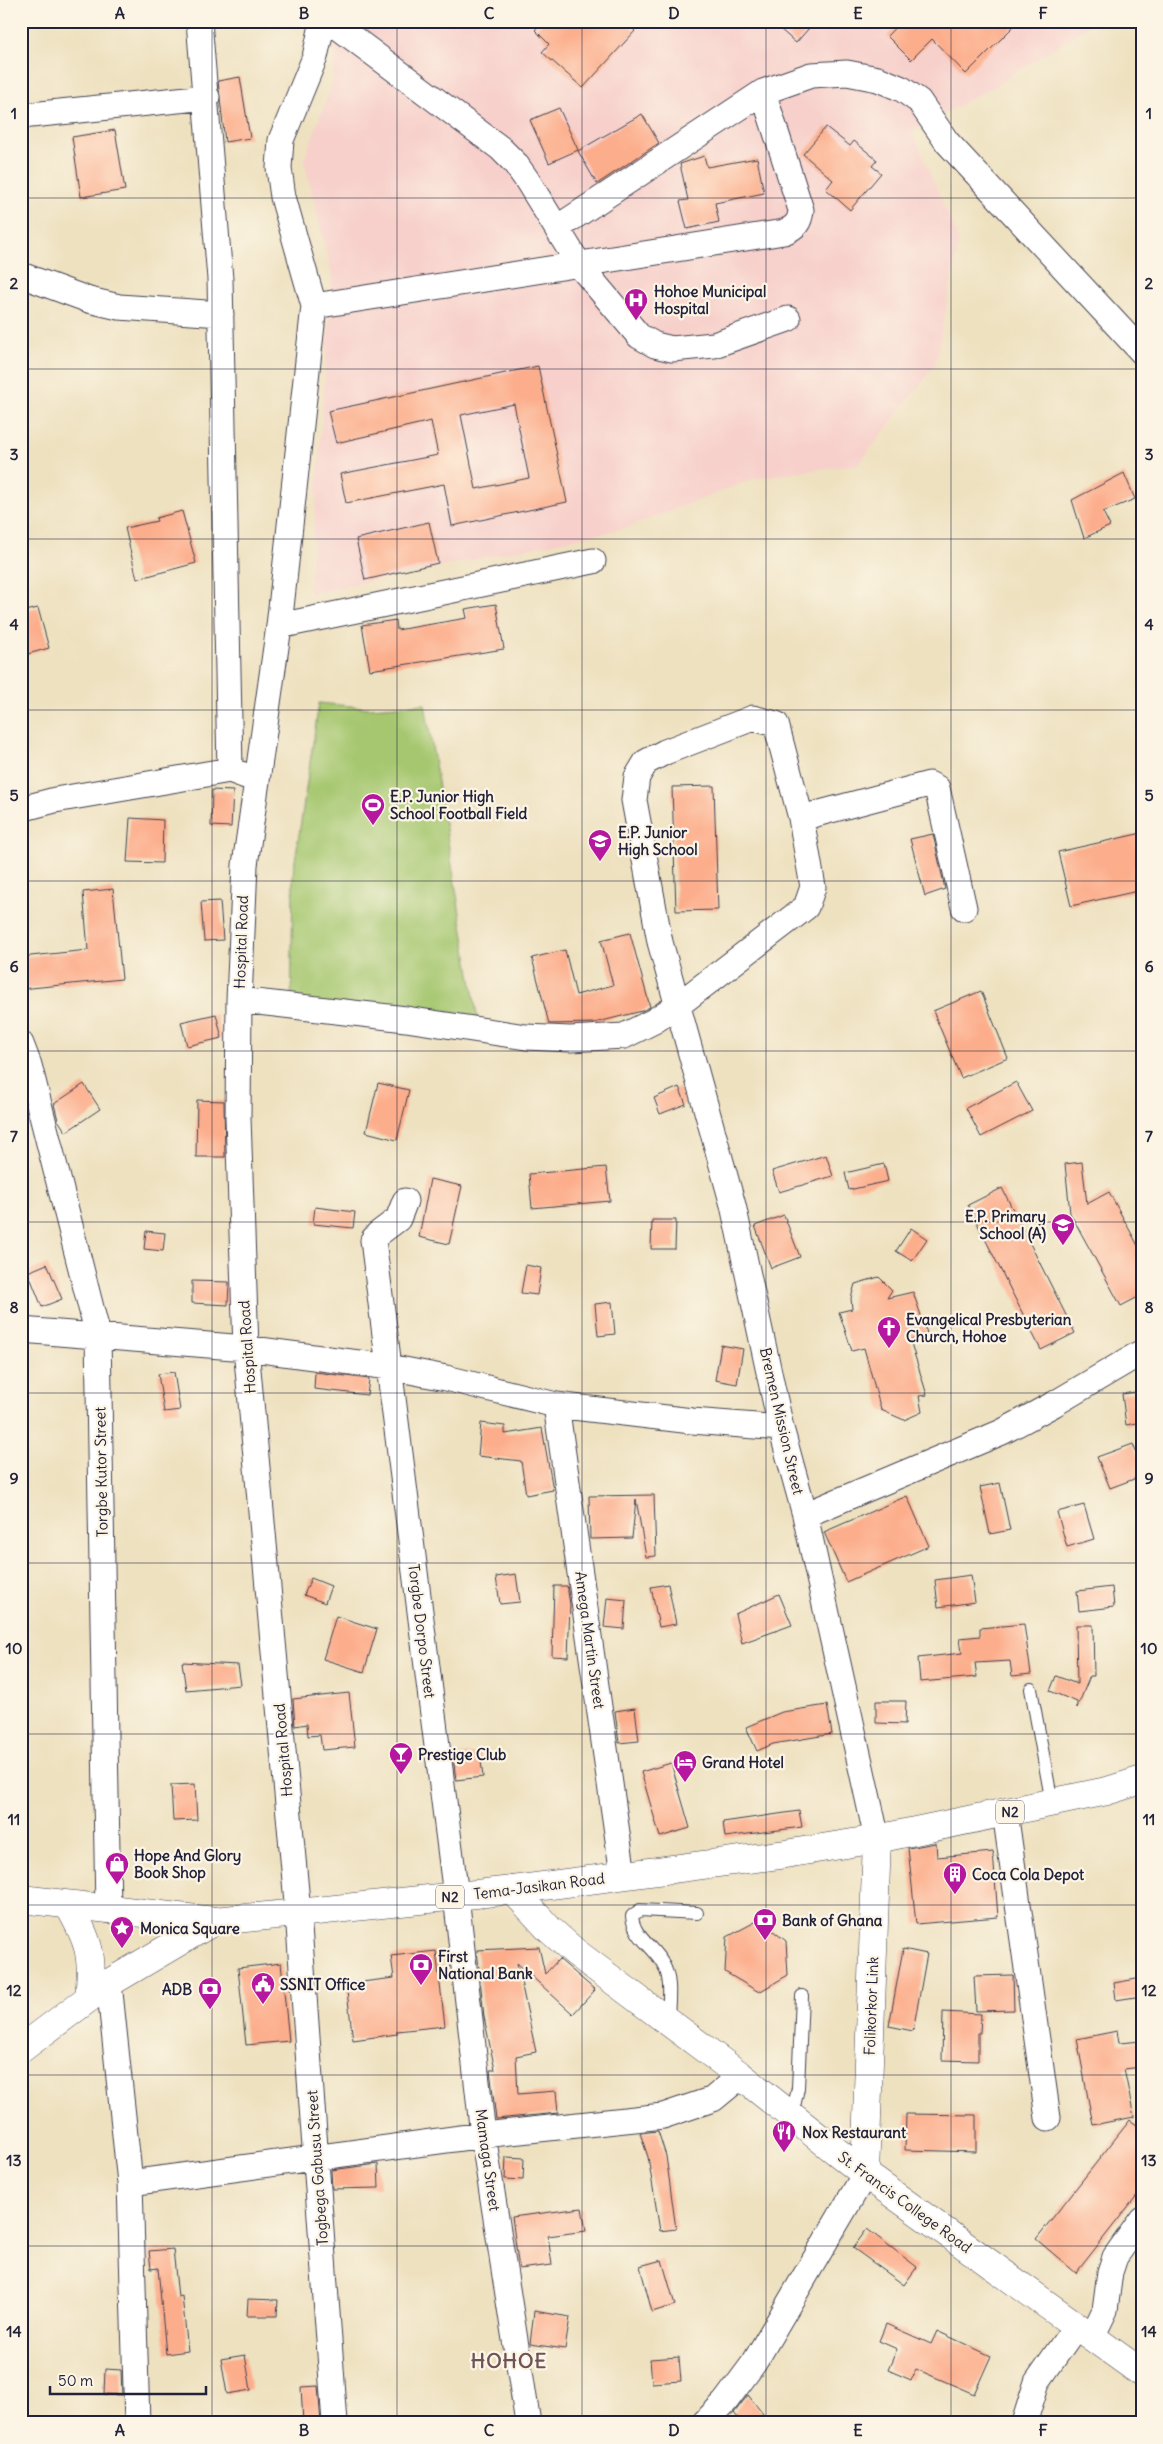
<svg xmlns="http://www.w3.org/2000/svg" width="1163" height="2444" viewBox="0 0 1163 2444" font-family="Delius,sans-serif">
<rect width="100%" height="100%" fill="#fcf5e5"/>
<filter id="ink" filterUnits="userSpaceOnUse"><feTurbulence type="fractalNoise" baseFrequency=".02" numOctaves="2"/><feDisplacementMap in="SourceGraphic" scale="10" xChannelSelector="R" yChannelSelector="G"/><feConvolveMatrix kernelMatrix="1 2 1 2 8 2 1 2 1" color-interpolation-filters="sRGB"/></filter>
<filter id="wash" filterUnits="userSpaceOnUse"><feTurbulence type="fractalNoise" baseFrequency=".0096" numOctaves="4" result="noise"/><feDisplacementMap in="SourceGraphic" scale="20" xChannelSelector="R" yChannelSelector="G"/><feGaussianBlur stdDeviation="1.12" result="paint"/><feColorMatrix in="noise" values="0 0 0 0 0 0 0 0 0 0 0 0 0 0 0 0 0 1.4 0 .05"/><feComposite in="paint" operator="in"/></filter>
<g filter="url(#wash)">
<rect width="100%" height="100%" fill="#eee1c0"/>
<path fill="#f7d0cb" d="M335,21H1097L995,86L912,131L959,240L935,365L859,464L756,478L626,528L309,594L332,276L304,160L333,82Z"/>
<path fill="#a6c770" stroke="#647456" d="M319,703L370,708L425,704L480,1033L291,1021L293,874Z"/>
<g id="blocks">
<path fill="#fcae8c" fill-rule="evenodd" d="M543,21H625L635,31L583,88L542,52L549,44L535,30Z
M771,21H815L796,43Z
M901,21H1019L966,74L932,39L911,60L887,36Z
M240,77L250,138L225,142L218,81Z
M559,108L578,150L549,163L530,120Z
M642,114L659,143L597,184L578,151Z
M826,127L850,146L854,141L877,160L872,166L881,173L850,210L826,189L833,180L803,154Z
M115,130L125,190L81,197L72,137Z
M704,156L707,167L757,158L764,193L715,203L719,222L687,229L680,201L688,200L680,164Z
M538,366L567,502L452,526L444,484L346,503L340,474L438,455L431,421L336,443L328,411ZM514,404L529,478L476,489L461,415Z
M1124,473L1135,499L1103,512L1110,526L1084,538L1072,500Z
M182,511L196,563L137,579L125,528L157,521L156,518Z
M429,522L438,563L365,580L356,539Z
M496,604L504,649L370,670L362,625L396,620L397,630L467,618L465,609Z
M38,608L49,648L21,656V612Z
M714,786L718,910L676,911L672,787Z
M212,790L233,791L231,827L211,826Z
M130,818L163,820L162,863L127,862Z
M1142,833V890L1071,906L1058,852Z
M933,834L945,889L925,896L910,839Z
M113,889L122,979L21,989V957L88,950L83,892Z
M220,901L223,940L204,941L201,902Z
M630,933L650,1007L642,1011L594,1023L549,1024L532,958L565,950L576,995L613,985L601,940Z
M981,991L1008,1058L961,1078L933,1011Z
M216,1014L222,1038L187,1046L181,1022Z
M1016,1082L1032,1111L981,1137L966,1108Z
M378,1083L409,1090L397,1140L366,1132Z
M84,1084L100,1109L66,1132L58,1120L54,1104Z
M679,1087L686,1104L660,1114L654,1098Z
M197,1100L224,1101L225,1157H196Z
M826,1155L833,1176L779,1192L772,1171Z
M1082,1162L1087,1204L1109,1192L1142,1253V1295L1121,1306L1070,1213L1065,1164Z
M884,1164L888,1181L849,1190L845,1173Z
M606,1167L610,1201L532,1208L529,1174Z
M430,1179L462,1186L449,1244L419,1237Z
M1002,1188L1075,1333L1041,1350L968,1205Z
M315,1207L355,1212L353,1228L313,1224Z
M784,1215L800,1257L771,1268L755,1226Z
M652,1220H676L675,1249H651Z
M911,1228L927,1239L912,1261L896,1251Z
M146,1231L165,1233L163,1251L144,1249Z
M47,1264L62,1299L42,1307L28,1272Z
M526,1265L541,1268L537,1295L521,1293Z
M879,1277L892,1290L887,1298L913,1292L927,1333L910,1340L927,1395L919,1396L922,1412L904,1420L881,1410L864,1348L852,1351L839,1312L852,1309L851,1298L855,1284Z
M192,1281L229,1282L228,1305L192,1303Z
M612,1302L615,1334L598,1336L595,1304Z
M721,1345L743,1349L737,1384L715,1380Z
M174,1372L180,1410L164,1412L158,1374Z
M315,1372L369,1379L367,1395L314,1389Z
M1142,1391V1422L1126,1425L1122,1394Z
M481,1423L505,1426V1434L542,1428L553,1490L526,1495L521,1461L478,1456Z
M1133,1444L1142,1467V1476L1110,1488L1097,1457Z
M1000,1483L1010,1530L990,1534L980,1487Z
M654,1495L656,1556L646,1557L636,1499L632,1538L590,1539L589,1496Z
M907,1496L929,1546L846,1582L824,1532Z
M1084,1505L1094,1539L1067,1547L1057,1512Z
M516,1574L520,1602L500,1604L496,1577Z
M971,1575L975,1602L938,1607L935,1580Z
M311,1578L331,1586L325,1603L304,1595Z
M668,1584L676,1624L659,1627L651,1587Z
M554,1586H567L570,1604L568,1657L552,1656Z
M1112,1587L1114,1607L1079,1611L1077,1591Z
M779,1594L792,1625L742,1643L735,1614Z
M607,1598L626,1600L624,1629L604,1627Z
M336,1616L377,1629L364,1672L323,1659Z
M1024,1624L1031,1674L1012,1676L1010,1661L975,1663L977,1677L920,1682L918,1658L962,1653L960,1638L980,1636V1628Z
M1076,1625H1093L1094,1676H1090L1077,1708V1702L1050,1691L1056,1676L1077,1684Z
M182,1662L238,1665L241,1685L186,1690Z
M349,1693L355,1747L322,1750L320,1735L308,1736L307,1724L295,1726L293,1699Z
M876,1701H906L905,1724L876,1723Z
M827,1705L832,1734L773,1744L757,1751L746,1727L782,1712Z
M635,1708L639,1741L619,1743L615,1711Z
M480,1753L483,1777L456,1780L453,1756Z
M671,1763L690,1828L660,1837L641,1772Z
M195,1784L197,1820L173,1821L171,1785Z
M799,1811L802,1827L725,1837L723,1822Z
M936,1843L937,1857L993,1852L998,1917L916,1924L908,1848Z
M759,1920L786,1941L788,1975L759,1992L725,1972L727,1937Z
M539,1947L545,1974L559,1959L595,1990L573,2014L517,1963L536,2052L516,2056L518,2094L556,2091L558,2113L496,2119L490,2070H495L484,2017L477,1950Z
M903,1949L927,1954L913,2031L889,2026Z
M436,1951L445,2026L397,2031V2034L353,2040L346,1984L394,1978L391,1956Z
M281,1963L289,2041L246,2045L238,1968Z
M1013,1975L1014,2010L976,2011L974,1976Z
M1142,1978V1996L1116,2000L1114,1983Z
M943,2012L981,2014L980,2033H978V2061L942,2060Z
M1117,2031L1119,2043L1142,2041V2067L1124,2069L1134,2117L1093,2125L1077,2039Z
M906,2114L976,2115V2152L905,2150Z
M1130,2120L1142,2129V2189L1076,2273L1036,2239Z
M658,2131L666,2156L676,2229L660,2231L648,2157L640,2133Z
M506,2157L524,2158L523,2180L505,2179Z
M378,2164L379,2188L332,2189L331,2170Z
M582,2208L586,2231L548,2236L552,2265L519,2269L512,2217Z
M867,2229L917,2267L904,2285L853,2248Z
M173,2249L178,2297L182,2296L188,2351L166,2354L158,2268L151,2269L149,2251Z
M662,2260L675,2305L652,2312L640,2266Z
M248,2299L278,2300L277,2316H247Z
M534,2311L570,2317L565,2349L530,2344Z
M886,2324L931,2344L937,2331L991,2356L974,2394L916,2369L911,2380L888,2370L897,2349L879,2341Z
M245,2355L251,2390L227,2394L221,2359Z
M679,2357L681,2381L652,2383L650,2359Z
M105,2369L121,2370L122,2395L104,2394Z
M318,2386L321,2423H303L301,2387Z
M748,2395L770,2423H742L734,2413Z"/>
</g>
</g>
<g filter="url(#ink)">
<use href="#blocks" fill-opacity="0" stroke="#413f4f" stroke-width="1"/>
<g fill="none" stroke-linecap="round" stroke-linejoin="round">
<g stroke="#413f4f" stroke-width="14">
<path id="lane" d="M1031,1689L1052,1803
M668,2021C668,2003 673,1981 663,1964C654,1947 633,1936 632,1916L640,1910L697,1913
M792,2116L798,2088L802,1996"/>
</g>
<g stroke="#413f4f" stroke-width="27">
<path id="street" d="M199,21L220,279L230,770
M323,21L315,57L281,140L279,168L283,197L314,306L279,626L245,865L239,1000L238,1118L246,1348L298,1913L335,2423
M330,21L500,148L515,163L527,180L580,266L639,336L655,345L672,349L714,345L788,319
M21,116L207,97
M557,228L763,92L811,75L847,73L878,79L902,89L919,101L947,142L1142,352
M21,275L89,300L119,307L221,314
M314,306L784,232C796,227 800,222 801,210L763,92
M279,626L593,561
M21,809L55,800L230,770L246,776
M239,1000L406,1019L526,1037L570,1039L624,1036L654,1021L678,1005L806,907L813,887L801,818
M21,1044L29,1065L98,1335L108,1910
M405,1201L398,1219L378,1234L373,1240L456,1896L483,2135L528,2423
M21,1330L246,1348L389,1367L446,1378L556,1405L692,1421L781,1428
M556,1405L623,1875
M805,1515L1002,1432L1054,1404L1142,1352
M1005,1812L1048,2118
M877,1839L805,1515L781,1428L733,1205L660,942L634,800L637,777L646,762L665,752L753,718L776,724L801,818L929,784L937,788L964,908
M109,1983L130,2183L137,2423
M130,2183L483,2135L663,2116L713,2099L741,2076
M1092,2337L1105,2310L1110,2272L1115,2257L1142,2219
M704,2423L725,2402L754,2363L865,2174
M1024,2423L1037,2382L1076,2326"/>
</g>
<g stroke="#413f4f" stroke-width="29">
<path id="secondary" d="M513,1890L549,1929L575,1952L741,2076L865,2174L1142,2373
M69,1906C89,1941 94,1956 89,1997
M21,2049L109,1983L214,1921
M865,2174L877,1839"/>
</g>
<g stroke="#413f4f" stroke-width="29">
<path id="highway" d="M21,1899L214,1921L298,1913L513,1890L779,1855L877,1839L1107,1791L1142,1780"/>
</g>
<use href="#lane" stroke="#fff" stroke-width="12"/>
<use href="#street" stroke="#fff" stroke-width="25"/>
<use href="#secondary" stroke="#fff" stroke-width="28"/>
<use href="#highway" stroke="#fff" stroke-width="28"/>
</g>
</g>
<path fill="none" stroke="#22223b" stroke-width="1" stroke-opacity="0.55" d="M212,21V2423M397,21V2423M582,21V2423M766,21V2423M951,21V2423M21,198H1142M21,369H1142M21,539H1142M21,710H1142M21,881H1142M21,1051H1142M21,1222H1142M21,1393H1142M21,1563H1142M21,1734H1142M21,1905H1142M21,2075H1142M21,2246H1142"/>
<defs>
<g id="hospital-pin" transform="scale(1.25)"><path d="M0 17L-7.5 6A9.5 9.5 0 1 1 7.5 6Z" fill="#b5179e" stroke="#fcf5e5"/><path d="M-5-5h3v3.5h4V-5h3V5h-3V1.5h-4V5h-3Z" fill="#fff"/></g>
<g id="stadium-pin" transform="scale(1.25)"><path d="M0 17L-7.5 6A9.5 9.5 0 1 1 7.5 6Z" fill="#b5179e" stroke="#fcf5e5"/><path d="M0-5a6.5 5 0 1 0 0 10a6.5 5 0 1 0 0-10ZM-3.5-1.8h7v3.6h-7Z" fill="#fff"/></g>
<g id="school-pin" transform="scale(1.25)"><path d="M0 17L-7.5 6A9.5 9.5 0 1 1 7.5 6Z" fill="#b5179e" stroke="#fcf5e5"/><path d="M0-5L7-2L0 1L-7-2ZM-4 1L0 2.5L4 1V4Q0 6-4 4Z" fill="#fff"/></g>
<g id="church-pin" transform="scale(1.25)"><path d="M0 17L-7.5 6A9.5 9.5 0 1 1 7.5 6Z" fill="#b5179e" stroke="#fcf5e5"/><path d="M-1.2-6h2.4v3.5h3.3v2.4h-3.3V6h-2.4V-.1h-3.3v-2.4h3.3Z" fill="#fff"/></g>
<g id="bar-pin" transform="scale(1.25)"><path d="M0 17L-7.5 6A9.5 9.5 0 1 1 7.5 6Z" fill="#b5179e" stroke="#fcf5e5"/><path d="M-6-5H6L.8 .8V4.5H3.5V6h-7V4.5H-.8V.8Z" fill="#fff"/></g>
<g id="hotel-pin" transform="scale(1.25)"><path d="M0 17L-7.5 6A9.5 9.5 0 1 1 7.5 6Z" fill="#b5179e" stroke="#fcf5e5"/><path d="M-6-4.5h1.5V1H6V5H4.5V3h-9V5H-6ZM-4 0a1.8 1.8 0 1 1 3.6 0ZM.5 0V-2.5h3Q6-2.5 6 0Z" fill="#fff"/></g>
<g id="shop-pin" transform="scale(1.25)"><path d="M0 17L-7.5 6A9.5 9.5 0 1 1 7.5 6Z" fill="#b5179e" stroke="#fcf5e5"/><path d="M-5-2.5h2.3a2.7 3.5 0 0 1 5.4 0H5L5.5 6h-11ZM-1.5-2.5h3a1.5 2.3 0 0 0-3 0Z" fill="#fff"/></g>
<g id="building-pin" transform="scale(1.25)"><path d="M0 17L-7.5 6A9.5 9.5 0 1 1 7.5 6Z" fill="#b5179e" stroke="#fcf5e5"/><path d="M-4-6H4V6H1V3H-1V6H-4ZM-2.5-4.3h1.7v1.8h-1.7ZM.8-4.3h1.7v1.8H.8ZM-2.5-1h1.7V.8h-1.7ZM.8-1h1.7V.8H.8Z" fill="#fff"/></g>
<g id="bank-pin" transform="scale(1.25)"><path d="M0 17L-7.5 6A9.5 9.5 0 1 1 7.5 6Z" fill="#b5179e" stroke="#fcf5e5"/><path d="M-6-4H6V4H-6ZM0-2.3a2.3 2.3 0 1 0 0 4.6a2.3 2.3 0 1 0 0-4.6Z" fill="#fff"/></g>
<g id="sight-pin" transform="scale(1.25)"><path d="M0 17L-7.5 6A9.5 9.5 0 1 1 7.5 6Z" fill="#b5179e" stroke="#fcf5e5"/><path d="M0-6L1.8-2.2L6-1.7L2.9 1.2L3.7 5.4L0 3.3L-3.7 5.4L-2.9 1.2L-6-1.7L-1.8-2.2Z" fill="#fff"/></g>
<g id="civic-pin" transform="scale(1.25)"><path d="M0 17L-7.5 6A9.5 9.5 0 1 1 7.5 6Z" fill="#b5179e" stroke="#fcf5e5"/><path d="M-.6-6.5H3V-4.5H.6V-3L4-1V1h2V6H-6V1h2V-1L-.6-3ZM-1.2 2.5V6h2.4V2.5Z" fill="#fff"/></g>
<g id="restaurant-pin" transform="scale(1.25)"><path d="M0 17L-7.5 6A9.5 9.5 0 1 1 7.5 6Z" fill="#b5179e" stroke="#fcf5e5"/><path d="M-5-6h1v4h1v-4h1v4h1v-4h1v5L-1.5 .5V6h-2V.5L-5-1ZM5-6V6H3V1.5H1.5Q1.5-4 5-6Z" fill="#fff"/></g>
</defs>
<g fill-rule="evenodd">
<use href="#hospital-pin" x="636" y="300"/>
<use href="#stadium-pin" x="373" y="805"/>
<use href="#school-pin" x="600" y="841"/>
<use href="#school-pin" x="1063" y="1225"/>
<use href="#church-pin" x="889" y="1328"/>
<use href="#bar-pin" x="401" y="1754"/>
<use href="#hotel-pin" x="685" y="1762"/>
<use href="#shop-pin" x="117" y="1864"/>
<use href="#building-pin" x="955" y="1874"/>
<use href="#bank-pin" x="765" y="1920"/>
<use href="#sight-pin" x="122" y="1928"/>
<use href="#bank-pin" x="421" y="1965"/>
<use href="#civic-pin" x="263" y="1984"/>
<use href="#bank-pin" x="210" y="1989"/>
<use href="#restaurant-pin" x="784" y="2132"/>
</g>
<g text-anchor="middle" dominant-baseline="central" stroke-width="4.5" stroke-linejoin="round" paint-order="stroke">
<g fill="#fcf5e5" stroke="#63616e" stroke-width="1">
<rect x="996" y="1800.5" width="28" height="23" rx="4"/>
<rect x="436" y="1885.5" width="28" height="23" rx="4"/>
</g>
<g font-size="14" font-weight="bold" fill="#22223b">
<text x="1010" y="1812">N2</text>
<text x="450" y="1897">N2</text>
</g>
<g font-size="15" font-weight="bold" fill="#22223b" stroke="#fcf5e5" text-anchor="start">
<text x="654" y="291">Hohoe Municipal<tspan x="654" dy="17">Hospital</tspan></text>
<text x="390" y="796">E.P. Junior High<tspan x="390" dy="17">School Football Field</tspan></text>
<text x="618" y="832">E.P. Junior<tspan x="618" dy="17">High School</tspan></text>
<text x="1046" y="1216" text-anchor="end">E.P. Primary<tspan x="1046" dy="17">School (A)</tspan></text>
<text x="906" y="1319">Evangelical Presbyterian<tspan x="906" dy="17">Church, Hohoe</tspan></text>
<text x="418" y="1754">Prestige Club</text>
<text x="702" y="1762">Grand Hotel</text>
<text x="134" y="1855">Hope And Glory<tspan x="134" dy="17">Book Shop</tspan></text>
<text x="972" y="1874">Coca Cola Depot</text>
<text x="782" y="1920">Bank of Ghana</text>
<text x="140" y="1928">Monica Square</text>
<text x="438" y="1956">First<tspan x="438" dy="17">National Bank</tspan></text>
<text x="280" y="1984">SSNIT Office</text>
<text x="192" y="1989" text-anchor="end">ADB</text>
<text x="802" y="2132">Nox Restaurant</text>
</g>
<g font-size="15" fill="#22223b" stroke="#fcf5e5">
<text transform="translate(241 942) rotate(-88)">Hospital Road</text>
<text transform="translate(247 1347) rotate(-94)">Hospital Road</text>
<text transform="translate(782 1421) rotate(77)">Bremen Mission Street</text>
<text transform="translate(101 1472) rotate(-91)">Torgbe Kutor Street</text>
<text transform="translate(422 1631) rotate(83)">Torgbe Dorpo Street</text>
<text transform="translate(590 1640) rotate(82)">Amega Martin Street</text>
<text transform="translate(283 1750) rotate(-95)">Hospital Road</text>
<text transform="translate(539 1886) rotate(-7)">Tema-Jasikan Road</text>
<text transform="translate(871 2006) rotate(-88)">Folikorkor Link</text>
<text transform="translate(488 2160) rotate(82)">Mamaga Street</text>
<text transform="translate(317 2168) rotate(-94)">Togbega Gabusu Street</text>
<text transform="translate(905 2202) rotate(36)">St. Francis College Road</text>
</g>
<g font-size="20" font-weight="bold" letter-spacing="1" fill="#6e5357" stroke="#fcf5e5">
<text x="509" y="2360">HOHOE</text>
</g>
</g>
<rect width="1163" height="2444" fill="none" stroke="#fcf5e5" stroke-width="55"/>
<path d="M50 2386v8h156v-8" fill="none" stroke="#22223b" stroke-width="2.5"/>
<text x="58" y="2386" font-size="15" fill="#22223b" stroke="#fcf5e5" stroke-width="4" paint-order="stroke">50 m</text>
<rect x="28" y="28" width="1108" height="2388" fill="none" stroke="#22223b" stroke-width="2"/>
<g font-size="16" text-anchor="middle" font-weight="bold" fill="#22223b">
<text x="120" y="19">A</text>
<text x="304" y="19">B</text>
<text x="489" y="19">C</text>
<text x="674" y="19">D</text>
<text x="858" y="19">E</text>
<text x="1043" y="19">F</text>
<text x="14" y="119">1</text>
<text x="1149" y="119">1</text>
<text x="14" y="289">2</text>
<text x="1149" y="289">2</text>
<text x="14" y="460">3</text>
<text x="1149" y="460">3</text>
<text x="14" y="630">4</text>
<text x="1149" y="630">4</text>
<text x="14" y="801">5</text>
<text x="1149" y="801">5</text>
<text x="14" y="972">6</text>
<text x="1149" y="972">6</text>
<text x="14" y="1142">7</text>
<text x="1149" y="1142">7</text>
<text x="14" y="1313">8</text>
<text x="1149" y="1313">8</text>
<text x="14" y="1484">9</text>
<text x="1149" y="1484">9</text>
<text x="14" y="1654">10</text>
<text x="1149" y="1654">10</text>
<text x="14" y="1825">11</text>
<text x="1149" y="1825">11</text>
<text x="14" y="1996">12</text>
<text x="1149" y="1996">12</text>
<text x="14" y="2166">13</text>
<text x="1149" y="2166">13</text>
<text x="14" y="2337">14</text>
<text x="1149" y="2337">14</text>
<text x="120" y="2436">A</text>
<text x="304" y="2436">B</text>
<text x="489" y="2436">C</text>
<text x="674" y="2436">D</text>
<text x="858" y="2436">E</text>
<text x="1043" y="2436">F</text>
</g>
</svg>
